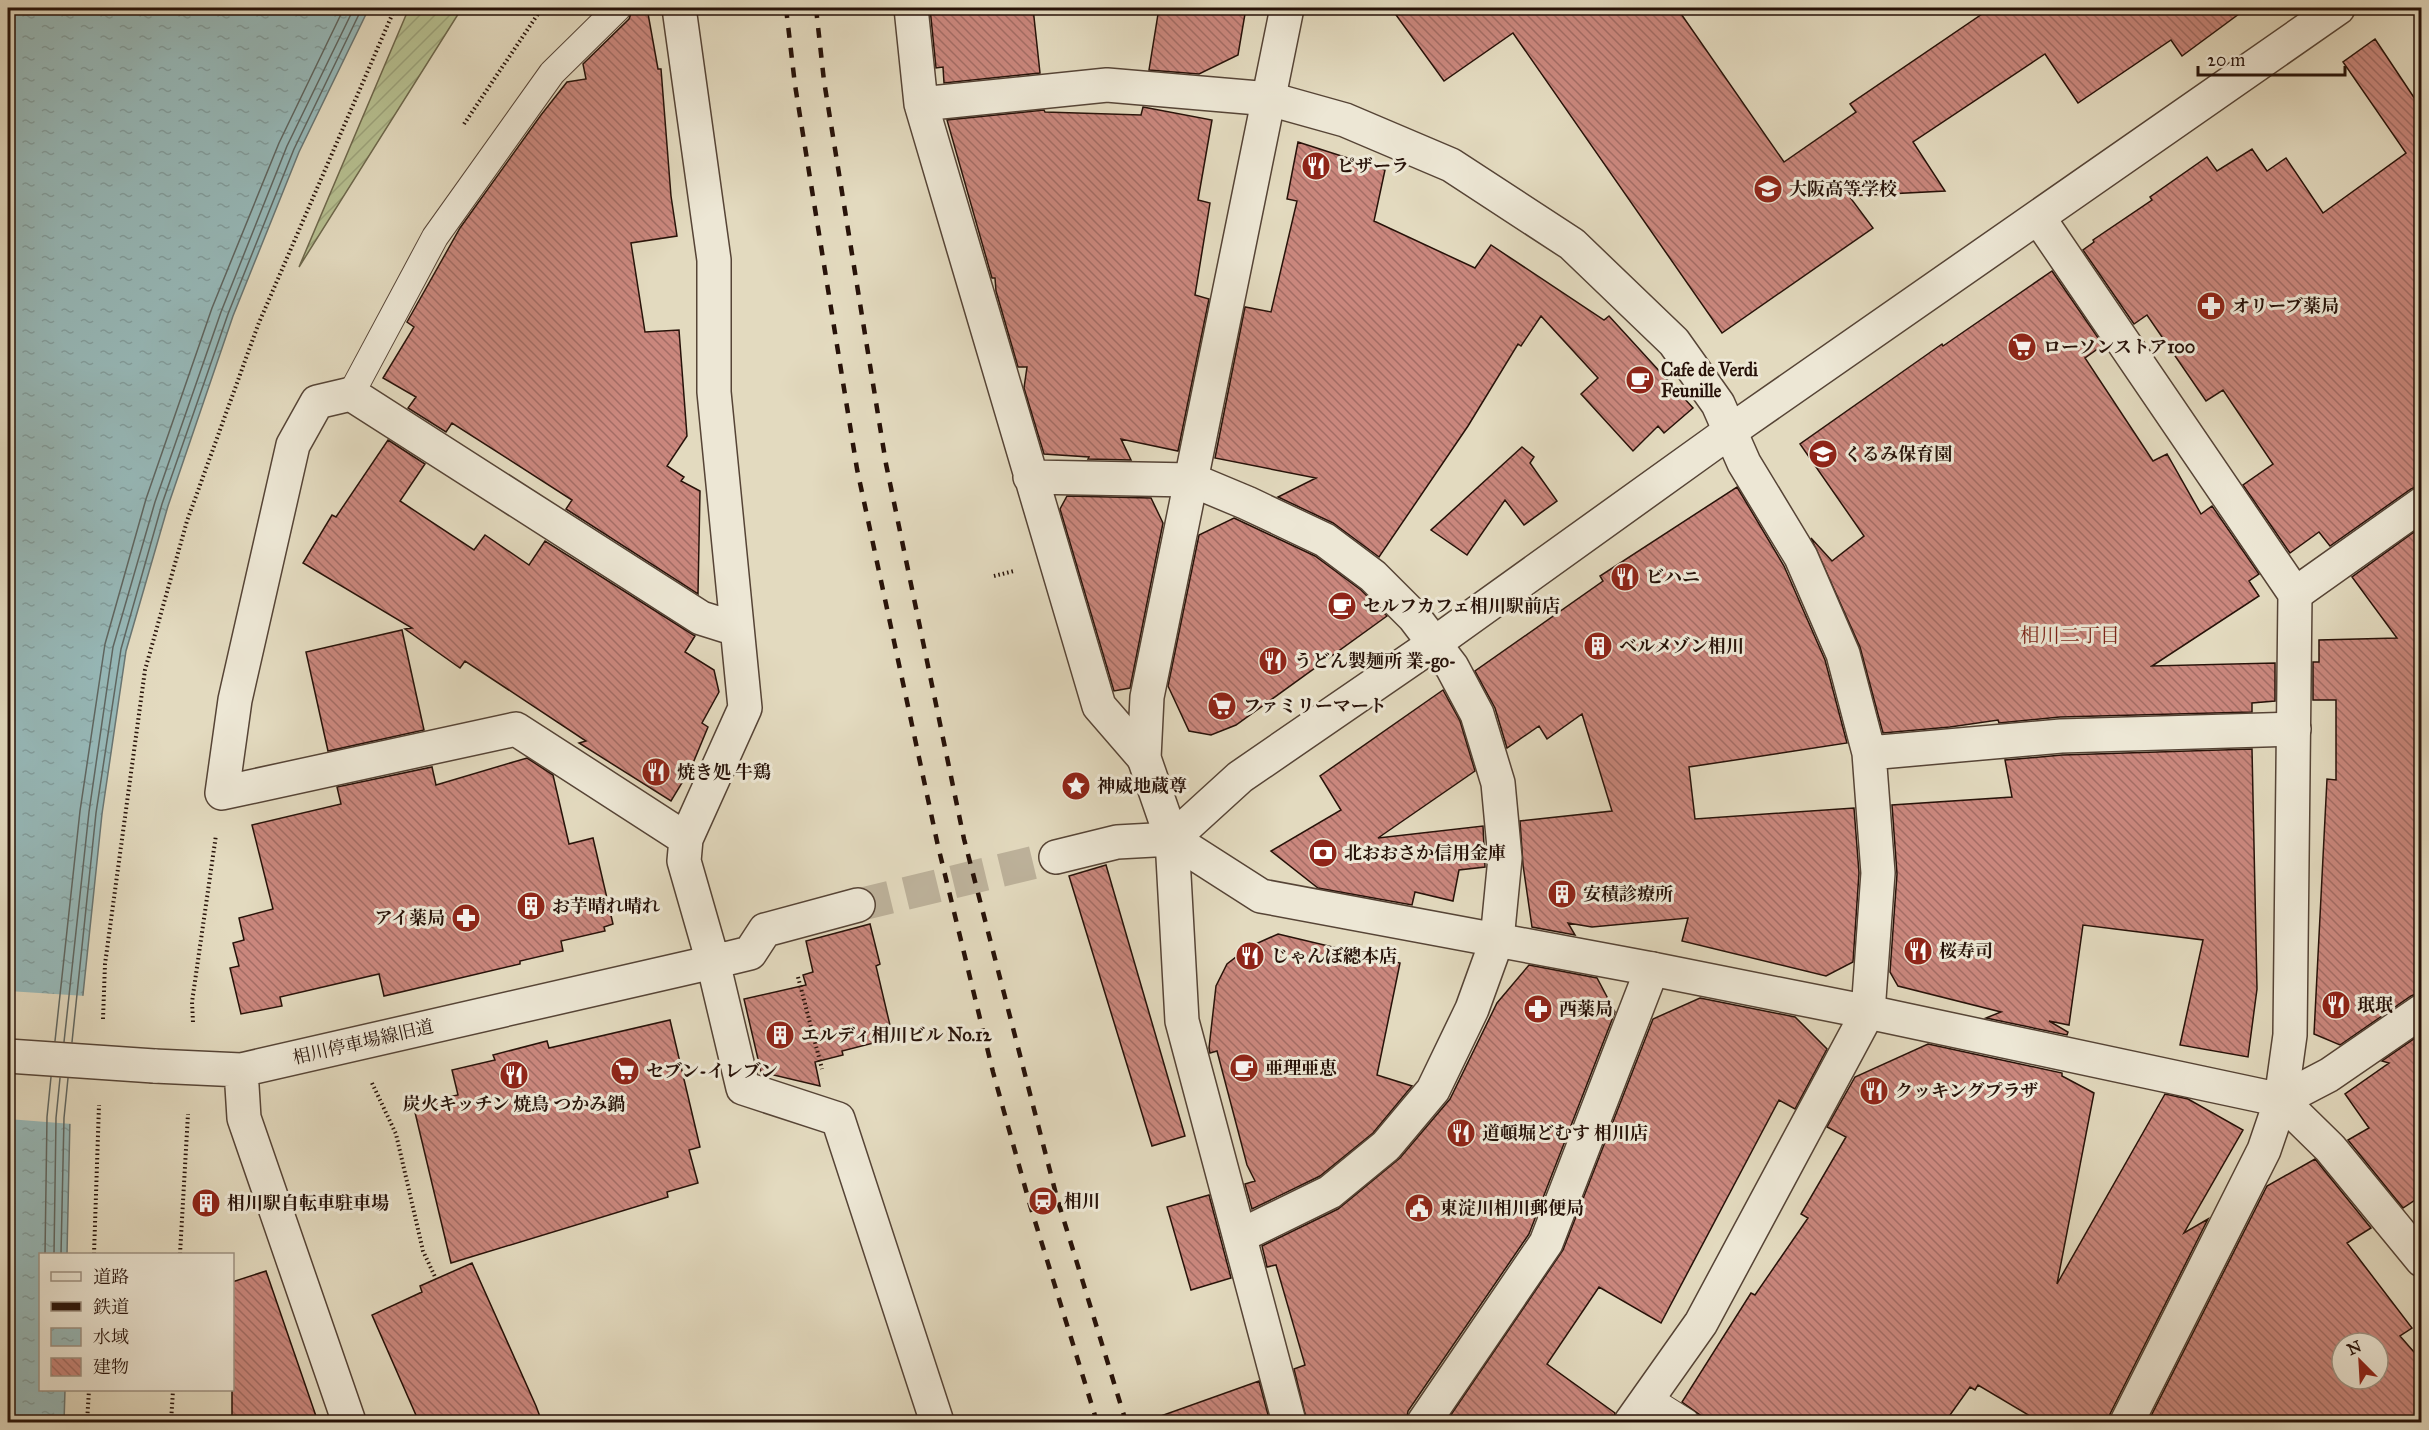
<svg xmlns="http://www.w3.org/2000/svg" width="2429" height="1430" viewBox="0 0 2429 1430" font-family="'IM FELL Great Primer','Noto Serif JP',serif">
<defs>
<pattern id="garden-furrows" width="10" height="10" patternUnits="userSpaceOnUse" patternTransform="scale(1.5)"><rect width="10" height="10" fill="#b6bf90"/><path d="M-1 1l2-2M0 10L10 0M9 11l2-2" fill="none" stroke="#9ca37b"/></pattern>
<pattern id="water-ripples" width="26" height="14" patternUnits="userSpaceOnUse" patternTransform="scale(1.5)"><rect width="26" height="14" fill="#97b9b9"/><path d="M2 4q2-2 4 0t4 0M15 11q2-2 4 0t4 0" fill="none" stroke="#829e9e"/></pattern>
<pattern id="building-back-hatch" width="6" height="6" patternUnits="userSpaceOnUse" patternTransform="scale(1.5)"><rect width="6" height="6" fill="#ca877d"/><path d="M-1 5l2 2M0 0l6 6M5-1l2 2" fill="none" stroke="#a46d65"/></pattern>
</defs>
<rect width="100%" height="100%" fill="#e3dabf"/>
<filter id="stains"><feTurbulence type="fractalNoise" baseFrequency=".00333" numOctaves="4"/><feColorMatrix values="0 0 0 0 .2 0 0 0 0 .09 0 0 0 0 .02 0 0 0 .5 -.17"/></filter>
<radialGradient id="worn" r=".72"><stop offset=".6" stop-color="#630" stop-opacity="0"/><stop offset="1" stop-color="#630" stop-opacity=".3"/></radialGradient>
<path fill="url(#garden-furrows)" stroke="#6e684c" stroke-width="1.5" d="M409,8H462L299,267Z"/>
<path fill="url(#water-ripples)" stroke="#6a7673" stroke-width="1.5" d="M8,8H369L299,152L233,316L168,506L126,651L102,814L70,1118L67,1254H40V1390H65L64,1422H8Z"/>
<path fill="#e3dabf" d="M8,991L86,996L72,1124L8,1119Z"/>
<g fill="none" stroke-linecap="round" stroke-linejoin="round">
<path stroke="#5f6661" stroke-width="1.5" d="M55,1041L80,811L105,644L146,499L212,308L279,143L344,8
M64,1042L89,812L113,647L155,502L221,312L287,146L354,8
M72,1042L96,813L121,649L162,504L228,314L294,149L362,8
M45,1254L47,1117L51,1077
M54,1254L56,1118L60,1078
M61,1254L64,1118L68,1078"/>
</g>
<path fill="url(#building-back-hatch)" stroke="#271209" stroke-width="1.5" fill-rule="evenodd" d="M633,8H647L658,69H661L671,196L677,236L631,243L645,332L679,330L687,436L667,466L684,477L681,481L700,491L698,594L566,509L572,500L452,423L446,432L408,408L416,397L383,378L414,327L407,322L460,228L541,115L567,82L586,79L583,64L629,19Z
M930,8H1033L1040,73L944,83L943,67L936,68Z
M1159,8H1246L1238,55L1199,74L1149,70Z
M1391,8H1677L1784,162L1856,112L1850,104L1991,8H2247L2182,56L2171,40L2078,103L2045,54L1913,142L1945,191L1849,196L1873,228L1722,333L1513,33L1444,81Z
M2375,39L2421,108V485L2411,489L2330,546L2319,532L2290,553L2243,485L2273,464L2223,390L2206,401L2147,315L2134,324L2083,250L2094,242L2093,240L2152,200L2150,197L2207,157L2217,171L2252,149L2267,171L2286,158L2323,213L2406,153L2343,62Z
M1143,107L1212,120L1198,200L1210,203L1195,295L1209,299L1178,451L1121,439L1131,460L1088,459L1089,457L1044,454L1024,388L1027,367H1018L996,291L995,278H992L947,120L1044,110L1045,112L1141,115Z
M1298,142L1385,170L1374,221L1475,268L1491,245L1604,320L1609,316L1693,408L1664,433L1658,426L1633,451L1581,394L1598,378L1541,316L1521,346L1518,344L1468,426L1379,557L1333,523L1278,497L1316,478L1215,458L1245,307L1271,312L1297,201L1287,199Z
M2052,271L2103,345L2085,358L2153,461L2167,454L2201,514L2212,506L2259,574L2249,581L2259,596L2152,666L2275,663V701L2252,703V712L2060,717L1999,723L1998,720L1950,727L1883,733L1860,647L1811,538L1832,561L1864,536L1800,444L1942,344L1943,346Z
M388,440L425,464L400,501L474,550L485,535L529,565L545,541L695,636L685,652L714,670L719,692L702,723L708,727L691,768L671,801L579,743L586,741L465,661L460,668L405,629L412,628L303,563L332,515L336,517Z
M1522,447L1534,457L1530,463L1557,501L1524,525L1505,500L1467,555L1431,530Z
M1737,487L1784,566L1825,660L1847,743L1689,767L1695,819L1854,808L1859,873L1853,962L1826,976L1682,941L1688,918L1592,927L1568,923L1575,935L1532,927L1523,865L1520,821L1612,811L1582,714L1547,739L1539,726L1507,748L1495,708L1475,671L1603,581L1600,576Z
M1067,496L1151,498L1163,523L1130,688L1114,691L1060,509Z
M1234,518L1315,556L1361,590L1387,616L1236,725L1211,735L1189,731L1168,686L1199,535Z
M2421,527V992L2411,996L2340,1045L2314,1034L2327,779L2336,780V700H2313V662H2319V640L2397,638L2352,577Z
M402,630L424,730L328,751L306,652Z
M1443,690L1460,721L1475,771L1378,838L1483,826L1485,867L1459,870L1453,901L1415,892L1412,905L1318,888L1271,851L1341,810L1320,776Z
M2252,749L2257,989L2248,1057L2180,1045L2203,940L2083,925L2069,1025L2049,1021L2068,1032L2067,1035L1986,1018L2001,1012L1898,986L1890,972L1897,874L1892,805L2012,797L2005,760L2062,755Z
M527,758L553,775L569,844L593,838L613,924L604,927L605,931L561,941L563,951L520,961V964L384,996L379,974L280,997L282,1006L241,1014L230,968L239,966L233,943L244,940L239,918L273,909L252,825L341,804L337,787L432,767L436,785Z
M1106,865L1185,1136L1152,1146L1069,876Z
M870,924L880,964L876,966L893,1038L842,1051L843,1055L815,1062L820,1086L761,1072L744,999L806,985L803,975L813,972L806,941Z
M1278,934L1400,963L1377,1075L1412,1086L1373,1133L1320,1176L1252,1209L1245,1184L1255,1181L1247,1165L1217,1051L1210,1053L1209,1048L1216,986L1227,964L1249,947Z
M1529,965L1597,978L1615,1012L1529,1234L1408,1411L1406,1422H1307L1294,1369L1305,1365L1276,1265L1267,1267L1262,1246L1338,1209L1400,1158L1450,1099L1497,1003Z
M1700,998L1795,1017L1827,1049L1795,1109L1779,1100L1661,1323L1599,1287L1547,1364L1615,1413L1613,1422H1446L1563,1250L1653,1019Z
M670,1020L700,1147L689,1150L698,1183L667,1192L668,1197L451,1263L413,1104L458,1095L452,1070L495,1060L493,1055L547,1041L549,1048Z
M2421,1034V1196L2403,1208L2348,1140L2369,1128L2345,1094L2389,1063L2382,1061Z
M1928,1044L2062,1073V1076L2094,1093L2057,1284L2165,1094L2188,1099L2243,1130L2184,1233L2208,1219L2110,1414L2108,1422H2040L1978,1385L1975,1390L1970,1387L1945,1422H1710L1682,1402L1751,1293L1755,1295L1808,1218L1801,1214L1846,1137L1827,1127L1855,1077Z
M2315,1159L2371,1228L2347,1243L2412,1328L2400,1336L2421,1360V1422H2148L2267,1186ZM2342,1343H2378V1379H2342Z
M1209,1195L1231,1278L1191,1290L1167,1207Z
M472,1263L536,1406L542,1422H419L372,1315L422,1292L420,1286Z
M266,1271L318,1422H232V1282Z
M1259,1381L1270,1422H1159L1158,1417Z"/>
<g fill="none" stroke-linecap="round" stroke-linejoin="round">
<path stroke="#bdb29b" stroke-width="33" stroke-dasharray="33 16" stroke-linecap="butt" d="M858,905L1056,857"/>
<g stroke="#564436" stroke-width="28">
<path id="service" d="M351,394L435,237L552,73L618,8
M1648,1398L1686,1422"/>
</g>
<g stroke="#564436" stroke-width="36">
<path id="minor" d="M679,8L714,260V392L745,708L686,839L684,861L713,962L743,1088L838,1119L937,1422
M911,8L921,104L1099,706L1144,758
M921,104L1107,85L1270,99L1345,120L1451,165L1572,244L1674,342L1718,404L1744,463L1801,557L1843,654L1869,753L1878,873L1868,1012L1701,1323L1631,1422
M1030,477L1192,480L1247,503L1325,540L1373,576L1414,617L1452,667L1477,714L1498,783L1505,858L1497,940L1472,1009L1433,1090L1386,1146L1330,1192L1240,1236
M2295,594L2422,504
M1869,753L2061,736L2294,729
M686,839L516,729L222,793L235,700L293,445L317,402L351,394L701,618L736,629
M1056,857L1117,842L1172,839L1182,1021L1289,1422
M713,962L750,953L765,930L858,905
M1424,1422L1546,1243L1652,969
M2127,1422L2264,1150L2281,1100L2329,1075L2422,1011"/>
</g>
<g stroke="#564436" stroke-width="36">
<path id="tertiary" d="M1287,8L1147,697L1144,758L1172,839L1261,896L1652,969L1868,1012L2281,1100L2330,1148L2422,1260
M2038,217L2295,594L2290,1035L2281,1100
M1172,839L1240,777L1435,643L1729,432L2338,8
M154,1066L241,1070L713,962
M241,1070L244,1118L349,1422"/>
</g>
<path stroke="#271209" stroke-width="4" stroke-dasharray="1.5 3" stroke-linecap="butt" d="M464,124L542,8
M994,576L1014,571
M798,977L822,1069
M103,1019L105,964L145,670L187,521L258,325L395,8
M193,1022L192,1002L216,835
M372,1083L396,1134L423,1251L436,1279
M94,1254L99,1105
M180,1254L188,1114
M87,1422L89,1390
M171,1422L173,1390"/>
<use href="#service" stroke="#ede7d5" stroke-width="26"/>
<use href="#minor" stroke="#ede7d5" stroke-width="33"/>
<use href="#tertiary" stroke="#ede7d5" stroke-width="33"/>
<path stroke="#271209" stroke-width="4.5" stroke-dasharray="10 10" stroke-linecap="butt" d="M786,8L795,85L857,469L938,846L993,1072L1030,1205L1097,1422
M816,8L824,81L886,464L964,839L1057,1198L1126,1422"/>
<g stroke="#564436" stroke-width="36" stroke-linecap="butt">
<path id="tertiary-bridge" d="M8,1056L154,1066"/>
</g>
<use href="#tertiary-bridge" stroke="#ede7d5" stroke-width="33"/>
</g>
<defs>
<g id="restaurant-disc" transform="scale(1.5)"><circle r="9.5" fill="#8f2418" stroke="#ede7d5"/><path d="M-5-6h1v4h1v-4h1v4h1v-4h1v5L-1.5 .5V6h-2V.5L-5-1ZM5-6V6H3V1.5H1.5Q1.5-4 5-6Z" fill="#fff"/></g>
<g id="school-disc" transform="scale(1.5)"><circle r="9.5" fill="#8f2418" stroke="#ede7d5"/><path d="M0-5L7-2L0 1L-7-2ZM-4 1L0 2.5L4 1V4Q0 6-4 4Z" fill="#fff"/></g>
<g id="pharmacy-disc" transform="scale(1.5)"><circle r="9.5" fill="#8f2418" stroke="#ede7d5"/><path d="M-2-6h4v4h4v4h-4v4h-4v-4h-4v-4h4Z" fill="#fff"/></g>
<g id="supermarket-disc" transform="scale(1.5)"><circle r="9.5" fill="#8f2418" stroke="#ede7d5"/><path d="M-6-5.5h2.5l.6 2H6L4.5 2H-2.5L-4.4-4H-6ZM-1.5 3.2a1.3 1.3 0 1 0 .1 0ZM3 3.2a1.3 1.3 0 1 0 .1 0Z" fill="#fff"/></g>
<g id="cafe-disc" transform="scale(1.5)"><circle r="9.5" fill="#8f2418" stroke="#ede7d5"/><path d="M-5.5-4.5H6V0H3Q3 3.5 0 3.5H-2.5Q-5.5 3.5-5.5 0ZM3-3.2v2h1.7v-2ZM-6 4.5H4V6H-6Z" fill="#fff"/></g>
<g id="building-disc" transform="scale(1.5)"><circle r="9.5" fill="#8f2418" stroke="#ede7d5"/><path d="M-4-6H4V6H1V3H-1V6H-4ZM-2.5-4.3h1.7v1.8h-1.7ZM.8-4.3h1.7v1.8H.8ZM-2.5-1h1.7V.8h-1.7ZM.8-1h1.7V.8H.8Z" fill="#fff"/></g>
<g id="sight-disc" transform="scale(1.5)"><circle r="9.5" fill="#8f2418" stroke="#ede7d5"/><path d="M0-6L1.8-2.2L6-1.7L2.9 1.2L3.7 5.4L0 3.3L-3.7 5.4L-2.9 1.2L-6-1.7L-1.8-2.2Z" fill="#fff"/></g>
<g id="bank-disc" transform="scale(1.5)"><circle r="9.5" fill="#8f2418" stroke="#ede7d5"/><path d="M-6-4H6V4H-6ZM0-2.3a2.3 2.3 0 1 0 0 4.6a2.3 2.3 0 1 0 0-4.6Z" fill="#fff"/></g>
<g id="station-disc" transform="scale(1.5)"><circle r="9.5" fill="#8f2418" stroke="#ede7d5"/><path d="M-3-6H3Q5-6 5-4V2Q5 4 3 4L4.5 6H3L1.5 4h-3L-3 6H-4.5L-3 4Q-5 4-5 2V-4Q-5-6-3-6ZM-3.5-4v3h7v-3ZM-3.5 1v1.5H-2V1ZM2 1v1.5H3.5V1Z" fill="#fff"/></g>
<g id="civic-disc" transform="scale(1.5)"><circle r="9.5" fill="#8f2418" stroke="#ede7d5"/><path d="M-.6-6.5H3V-4.5H.6V-3L4-1V1h2V6H-6V1h2V-1L-.6-3ZM-1.2 2.5V6h2.4V2.5Z" fill="#fff"/></g>
</defs>
<g fill-rule="evenodd">
<use href="#restaurant-disc" x="1316" y="166"/>
<use href="#school-disc" x="1768" y="189"/>
<use href="#pharmacy-disc" x="2211" y="306"/>
<use href="#supermarket-disc" x="2022" y="347"/>
<use href="#cafe-disc" x="1640" y="380"/>
<use href="#school-disc" x="1823" y="454"/>
<use href="#restaurant-disc" x="1625" y="577"/>
<use href="#cafe-disc" x="1342" y="606"/>
<use href="#building-disc" x="1598" y="646"/>
<use href="#restaurant-disc" x="1273" y="661"/>
<use href="#supermarket-disc" x="1222" y="706"/>
<use href="#restaurant-disc" x="656" y="772"/>
<use href="#sight-disc" x="1076" y="786"/>
<use href="#bank-disc" x="1323" y="853"/>
<use href="#building-disc" x="1562" y="894"/>
<use href="#building-disc" x="531" y="906"/>
<use href="#pharmacy-disc" x="466" y="918"/>
<use href="#restaurant-disc" x="1918" y="951"/>
<use href="#restaurant-disc" x="1250" y="956"/>
<use href="#restaurant-disc" x="2336" y="1005"/>
<use href="#pharmacy-disc" x="1538" y="1009"/>
<use href="#building-disc" x="780" y="1035"/>
<use href="#cafe-disc" x="1244" y="1068"/>
<use href="#supermarket-disc" x="625" y="1071"/>
<use href="#restaurant-disc" x="514" y="1075"/>
<use href="#restaurant-disc" x="1874" y="1091"/>
<use href="#restaurant-disc" x="1461" y="1133"/>
<use href="#station-disc" x="1043" y="1201"/>
<use href="#building-disc" x="206" y="1203"/>
<use href="#civic-disc" x="1419" y="1208"/>
</g>
<g text-anchor="middle" dominant-baseline="central" stroke-width="6" stroke-linejoin="round" paint-order="stroke">
<g font-size="18" font-weight="bold" fill="#271209" stroke="#ede7d5" text-anchor="start">
<text x="1337" y="166">ピザーラ</text>
<text x="1789" y="189">大阪高等学校</text>
<text x="2232" y="306">オリーブ薬局</text>
<text x="2043" y="347">ローソンストア100</text>
<text x="1661" y="370">Cafe de Verdi<tspan x="1661" dy="21">Feunille</tspan></text>
<text x="1844" y="454">くるみ保育園</text>
<text x="1646" y="577">ビハニ</text>
<text x="1363" y="606">セルフカフェ相川駅前店</text>
<text x="1619" y="646">ベルメゾン相川</text>
<text x="1294" y="661">うどん製麺所 業-go-</text>
<text x="1243" y="706">ファミリーマート</text>
<text x="677" y="772">焼き処 牛鶏</text>
<text x="1097" y="786">神威地蔵尊</text>
<text x="1344" y="853">北おおさか信用金庫</text>
<text x="1583" y="894">安積診療所</text>
<text x="552" y="906">お芋晴れ晴れ</text>
<text x="445" y="918" text-anchor="end">アイ薬局</text>
<text x="1939" y="951">桜寿司</text>
<text x="1271" y="956">じゃんぼ總本店</text>
<text x="2357" y="1005">珉珉</text>
<text x="1559" y="1009">西薬局</text>
<text x="801" y="1035">エルディ相川ビル No.12</text>
<text x="1265" y="1068">亜理亜恵</text>
<text x="646" y="1071">セブン-イレブン</text>
<text x="1895" y="1091">クッキングプラザ</text>
<text x="514" y="1104" text-anchor="middle">炭火キッチン 焼鳥 つかみ鍋</text>
<text x="1482" y="1133">道頓堀どむす 相川店</text>
<text x="1064" y="1201">相川</text>
<text x="227" y="1203">相川駅自転車駐車場</text>
<text x="1440" y="1208">東淀川相川郵便局</text>
</g>
<g font-size="18" fill="#271209" stroke="#ede7d5">
<text transform="translate(363 1042) rotate(-13)">相川停車場線旧道</text>
</g>
<g font-size="20" fill="#7a1f14" stroke="#ede7d5">
<text x="2070" y="635">相川二丁目</text>
</g>
</g>
<rect width="2429" height="1430" fill="none" stroke="#e3dabf" stroke-width="30"/>
<rect x="9" y="9" width="2411" height="1412" fill="none" stroke="#271209" stroke-width="3"/>
<rect x="15" y="15" width="2399" height="1400" fill="none" stroke="#271209" stroke-width="1.5"/>
<rect x="39" y="1253" width="195" height="138" fill="#ede7d5" stroke="#9e9283" stroke-width="1.5"/>
<rect x="51" y="1272" width="30" height="9" fill="#ede7d5" stroke="#9e9283" stroke-width="1.5"/>
<text x="93" y="1283" font-size="18" fill="#271209">道路</text>
<rect x="51" y="1302" width="30" height="9" fill="#271209" stroke="#9e9283" stroke-width="1.5"/>
<text x="93" y="1313" font-size="18" fill="#271209">鉄道</text>
<rect x="51" y="1328" width="30" height="18" fill="url(#water-ripples)" stroke="#9e9283" stroke-width="1.5"/>
<text x="93" y="1343" font-size="18" fill="#271209">水域</text>
<rect x="51" y="1358" width="30" height="18" fill="url(#building-back-hatch)" stroke="#9e9283" stroke-width="1.5"/>
<text x="93" y="1373" font-size="18" fill="#271209">建物</text>
<g transform="translate(2360 1361) rotate(336)"><circle r="28" fill="#ede7d5" stroke="#9e9283" stroke-width="1.5"/>
<path d="M0-4.5L10 22L0 15L-10 22Z" fill="#8f2418"/>
<text y="-9" font-size="16" font-weight="bold" text-anchor="middle" fill="#271209">N</text>
</g>
<path d="M2198 66v9h147v-9" fill="none" stroke="#271209" stroke-width="3"/>
<text x="2207" y="66" font-size="18" fill="#271209" stroke="#ede7d5" stroke-width="4.5" paint-order="stroke">20 m</text>
<rect width="100%" height="100%" filter="url(#stains)"/>
<rect width="100%" height="100%" fill="url(#worn)"/>
</svg>
